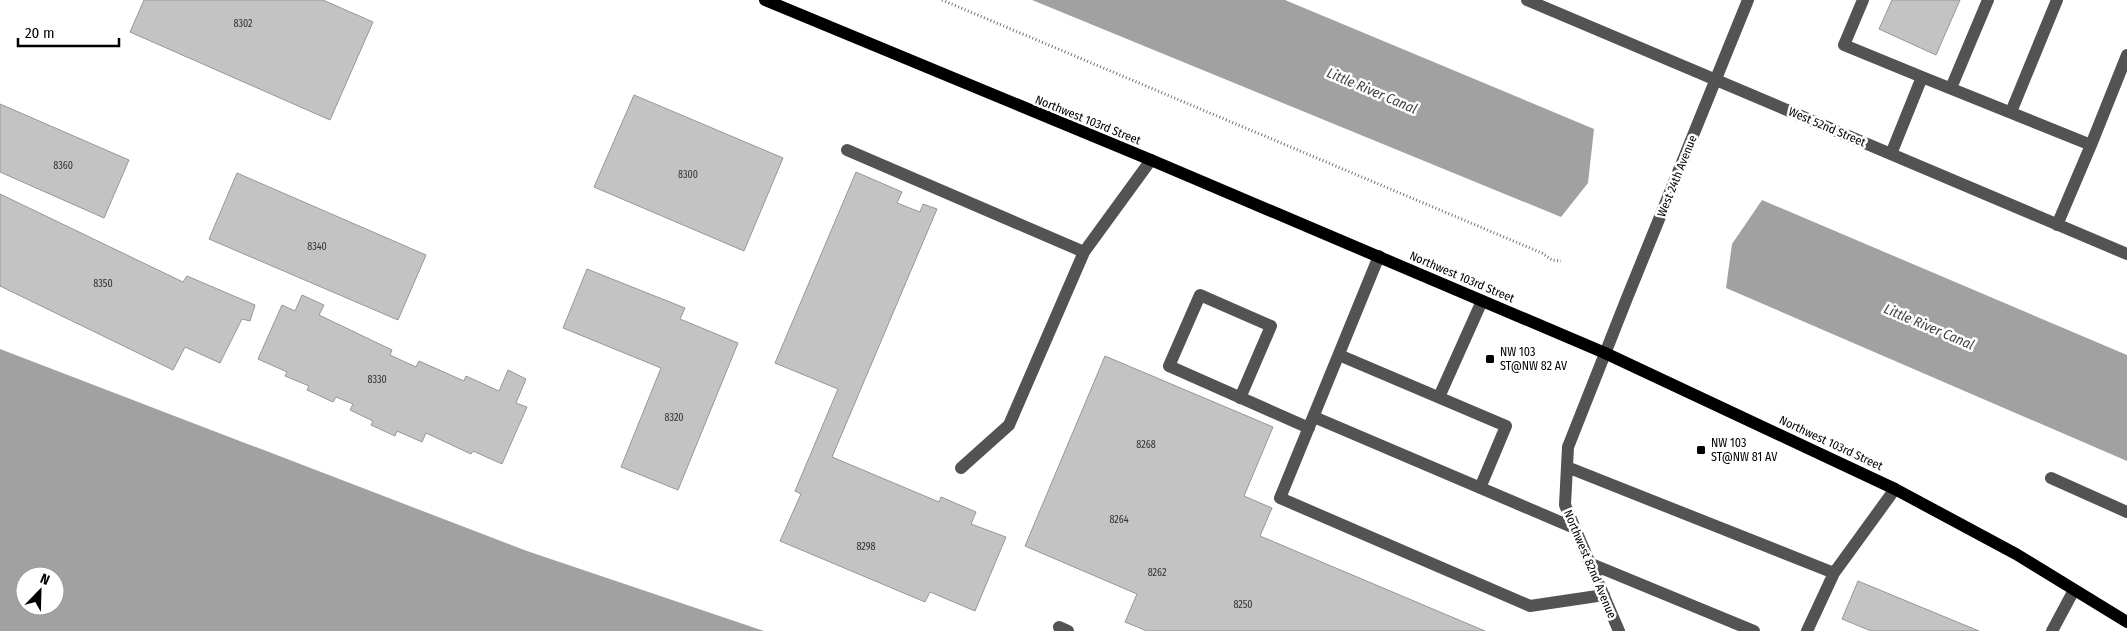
<svg xmlns="http://www.w3.org/2000/svg" width="2127" height="631" viewBox="0 0 2127 631" font-family="'Fira Sans Condensed',sans-serif">
<rect width="100%" height="100%" fill="#fff"/>
<path fill="#a1a1a1" fill-rule="evenodd" d="M1032,0H1285L1594,129L1588,183L1561,217Z
M1762,200L2127,355V461L1726,288L1732,244Z
M0,349L527,551L764,631H0ZM25,576H55V606H25Z"/>
<path fill="#c3c3c3" stroke="#979797" d="M144,0H323L373,22L330,120L130,32Z
M1892,0H1960L1936,55L1879,29Z
M634,95L783,158L744,251L594,187Z
M0,104L129,160L104,218L0,172Z
M856,172L902,192L897,203L920,212L923,204L937,209L832,457L939,502L941,497L976,512L971,524L1006,537L975,611L930,592L925,602L780,541L801,494L795,491L838,389L775,363Z
M237,173L426,255L398,320L209,239Z
M0,194L183,282L187,276L255,305L250,321L242,319L220,363L185,347L173,370L0,286Z
M587,269L685,308L680,319L738,343L678,490L621,467L661,368L563,328Z
M302,295L324,305L319,315L392,350L390,355L416,367L419,361L464,381L466,376L499,391L508,370L526,379L516,403L527,407L502,464L473,451L471,454L426,433L422,442L397,431L395,436L371,425L373,421L350,410L353,404L336,397L333,402L307,390L309,386L285,376L287,372L258,359L282,305L295,311Z
M1105,356L1273,427L1244,496L1272,508L1260,536L1485,631H1147L1125,622L1137,594L1025,546Z
M1858,581L1979,631H1871L1842,619Z"/>
<g fill="none" stroke-linecap="round" stroke-linejoin="round">
<path stroke="#757575" stroke-width="3" stroke-dasharray="1 2.5" stroke-linecap="butt" d="M942,0L1542,253L1552,260L1561,261"/>
<path stroke="#535353" stroke-width="12" d="M1527,0L2127,254
M1863,0L1844,45L1922,77L1891,154
M1922,77L2091,145L2127,55
M1951,88L1988,0
M2011,112L2057,0
M847,150L1084,252
M2057,225L2091,145
M1379,256L1280,498L1530,606L1604,595
M1339,355L1506,426L1480,488
M1439,397L1482,301
M1240,398L1271,326L1200,295L1169,366L1309,428
M1314,417L1572,527
M1567,467L1834,573L1895,489
M961,468L1009,425L1084,252L1151,160
M2051,478L2127,512
M1589,563L1754,631
M1059,627L1068,631
M1619,631L1565,505L1568,447L1627,298L1748,0
M1807,631L1834,573
M2052,631L2074,590"/>
<path stroke="#000" stroke-width="12" d="M765,0L1151,160L1605,353L1895,489L2016,554L2127,622"/>
</g>
<g fill="#000" stroke="#fff" stroke-width="2">
<rect x="1485" y="354" width="10" height="10" rx="2.5"/>
<rect x="1696" y="445" width="10" height="10" rx="2.5"/>
</g>
<g text-anchor="middle" dominant-baseline="central" stroke-width="5" stroke-linejoin="round" paint-order="stroke">
<g font-size="10" fill="#313131">
<text x="243" y="24">8302</text>
<text x="63" y="166">8360</text>
<text x="688" y="175">8300</text>
<text x="317" y="247">8340</text>
<text x="103" y="284">8350</text>
<text x="377" y="380">8330</text>
<text x="674" y="418">8320</text>
<text x="1146" y="445">8268</text>
<text x="1119" y="520">8264</text>
<text x="866" y="547">8298</text>
<text x="1157" y="573">8262</text>
<text x="1243" y="605">8250</text>
</g>
<g font-size="12" fill="#000" stroke="#fff">
<text transform="translate(1088 120) rotate(22)">Northwest 103rd Street</text>
<text transform="translate(1827 127) rotate(23)">West 52nd Street</text>
<text transform="translate(1677 176) rotate(-68)">West 24th Avenue</text>
<text transform="translate(1462 277) rotate(23)">Northwest 103rd Street</text>
<text transform="translate(1831 443) rotate(25)">Northwest 103rd Street</text>
<text transform="translate(1590 564) rotate(67)">Northwest 82nd Avenue</text>
</g>
<g font-size="12" fill="#000" stroke="#fff" text-anchor="start">
<text x="1500" y="352">NW 103<tspan x="1500" dy="14">ST@NW 82 AV</tspan></text>
<text x="1711" y="443">NW 103<tspan x="1711" dy="14">ST@NW 81 AV</tspan></text>
</g>
<g font-size="14" font-style="italic" fill="#424242" stroke="#fff">
<text transform="translate(1372 91) rotate(23)">Little River Canal</text>
<text transform="translate(1929 327) rotate(23)">Little River Canal</text>
</g>
</g>
<g transform="translate(40 591) rotate(23)"><circle r="24" fill="#ffffff" stroke="#999999"/>
<path d="M0-4L9 19L0 12L-9 19Z" fill="#000000"/>
<text y="-8" font-size="14" font-weight="bold" text-anchor="middle" fill="#000000">N</text>
</g>
<path d="M18 38v8h101v-8" fill="none" stroke="#000000" stroke-width="2.5"/>
<text x="25" y="38" font-size="15" fill="#000000" stroke="#ffffff" stroke-width="4" paint-order="stroke">20 m</text>
</svg>
